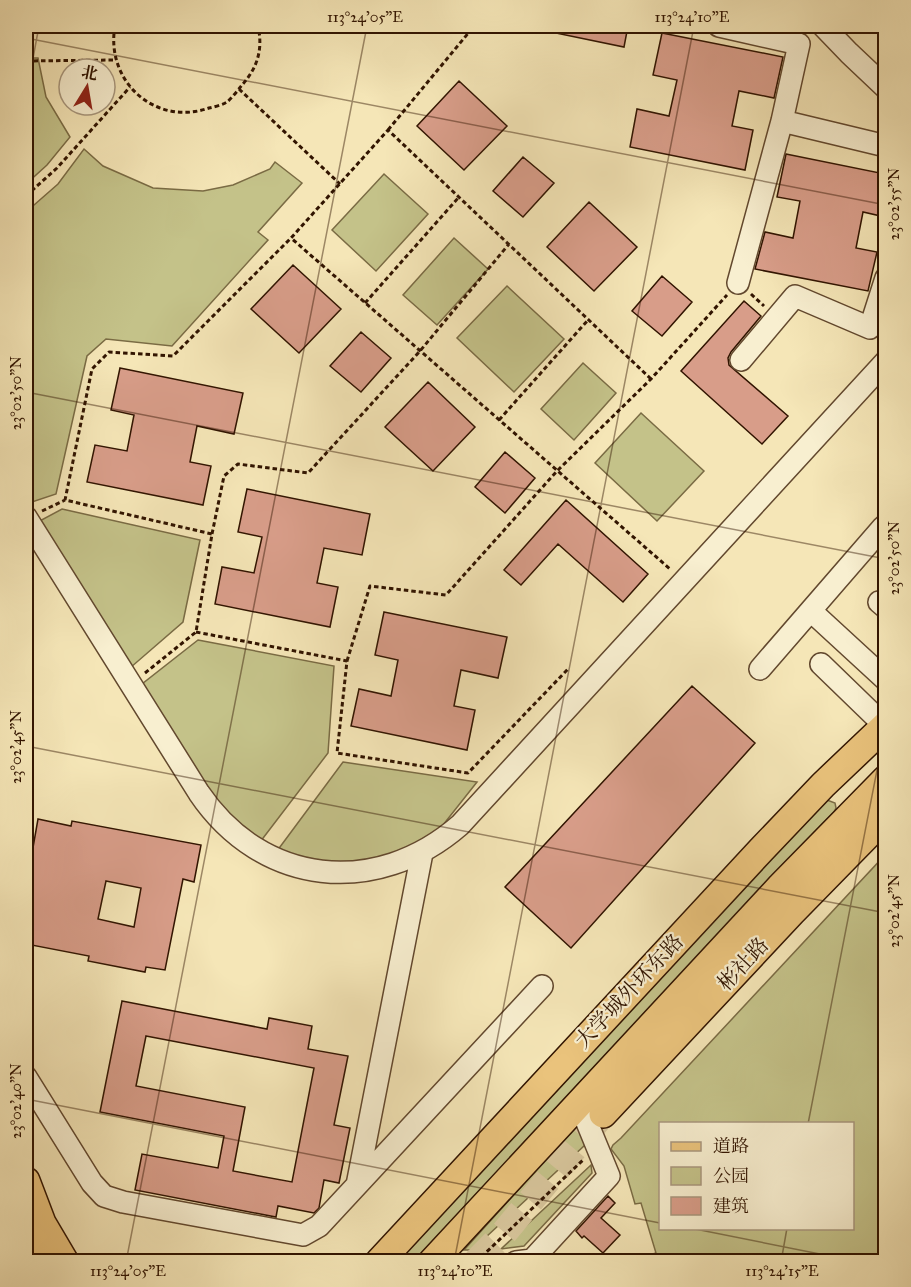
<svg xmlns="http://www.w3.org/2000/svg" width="911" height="1287" viewBox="0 0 911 1287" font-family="'IM FELL Great Primer','Noto Serif SC',serif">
<rect width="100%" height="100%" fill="#f5e6b7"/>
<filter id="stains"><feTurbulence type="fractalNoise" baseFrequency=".00333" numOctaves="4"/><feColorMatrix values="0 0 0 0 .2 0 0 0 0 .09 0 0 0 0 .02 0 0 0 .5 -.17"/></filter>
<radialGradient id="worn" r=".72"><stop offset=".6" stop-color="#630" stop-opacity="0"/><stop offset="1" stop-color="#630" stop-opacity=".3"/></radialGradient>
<path fill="#c4c289" stroke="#7a6b44" stroke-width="1.5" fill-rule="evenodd" d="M26,58H38L46,97L70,137L47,165L26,184Z
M84,149L103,166L153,188L203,191L233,185L270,169L275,162L302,183L258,232L268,240L172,346L106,339L87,356L56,494L26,504V212L58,184Z
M384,174L428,214L376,271L332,230Z
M454,238L488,269L437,325L403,295Z
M507,286L564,339L514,392L457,338Z
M583,363L616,393L574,440L541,409Z
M641,413L704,471L657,521L595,463Z
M62,509L200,540L183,622L130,668L34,524Z
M198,640L334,666L328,753L257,846L188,768L142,684Z
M343,762L477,782L424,849L320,869L277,851Z
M827,800L835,803L836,808L834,812L785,862L414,1261L397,1262L768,861Z
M885,855V1261H630L656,1253L641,1203L635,1204L624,1166L611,1149L613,1145L621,1138ZM660,1124H852V1228H660Z
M575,1127L580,1130L585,1145L472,1250H464Z
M591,1165L592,1173L524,1246L501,1249Z"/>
<path fill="#d89d89" stroke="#311400" stroke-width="1.5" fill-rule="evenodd" d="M547,26H628L624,47L546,31Z
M662,33L783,57L774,98L739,91L732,126L753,130L745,170L630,147L637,109L669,116L677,80L653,75Z
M459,81L507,126L464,170L417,126Z
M786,154L885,174V217L863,212L856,248L877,252L868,291L755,269L765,232L793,238L800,201L777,197Z
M523,157L554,183L523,217L493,191Z
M589,202L637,247L594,291L547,247Z
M293,265L341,309L299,353L251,309Z
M662,276L692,302L662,336L632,311Z
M744,301L761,316L731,352L728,358L729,365L788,416L762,444L681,371Z
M361,332L391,358L361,392L330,366Z
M120,368L243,393L234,434L197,426L190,462L211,466L203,505L87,482L95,445L127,451L134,415L111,410Z
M428,382L475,427L433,471L385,427Z
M505,452L535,478L505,513L475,487Z
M247,489L370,514L362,555L324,548L317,583L338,587L330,627L215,604L222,567L254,573L262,537L238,532Z
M566,500L648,574L623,602L558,544L521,585L504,570Z
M384,612L507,637L498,678L461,670L454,706L475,710L467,750L351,726L359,689L391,696L398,660L375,655Z
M692,686L755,743L571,948L505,887Z
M38,819L71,826L72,821L201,845L194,882L183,879L165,970L146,967L145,972L88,961L89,956L26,944V859H31ZM106,881L141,888L134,927L98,919Z
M122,1001L267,1029L269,1018L312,1026L308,1049L348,1056L334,1125L350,1128L339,1183L324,1180L319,1208L314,1213L278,1206L276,1217L135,1190L142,1154L218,1168L224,1136L100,1112ZM146,1036L314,1068L292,1182L233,1171L245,1107L136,1086Z
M608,1196L615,1203L601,1218L620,1235L603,1253L584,1236L582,1238L576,1231Z"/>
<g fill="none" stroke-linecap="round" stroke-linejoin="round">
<path stroke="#d8c69c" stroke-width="27" stroke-dasharray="27 14" stroke-linecap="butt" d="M476,1262L498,1240L603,1114"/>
<g stroke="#62482e" stroke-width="24">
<path id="minor" d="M719,26L799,44L782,121L738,283
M823,26L849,53L886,88
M782,121L886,146
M741,360L795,296L870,328L886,278
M26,517L199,793C262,886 376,898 460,825L886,361
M879,602L886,608
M811,611L886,680
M821,664L885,726
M760,669L883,527L886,529
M26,1077L92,1183L104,1196L123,1202L303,1235L319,1226L542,986
M357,1185L422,853
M516,1262L532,1260L609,1176L579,1103"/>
</g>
<g stroke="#311400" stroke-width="30">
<path id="major" d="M603,1114L792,912L886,816
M26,1181L42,1223L65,1262
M26,1241L38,1262
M379,1262L762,849L823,785L886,725
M432,1262L781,886L886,779"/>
</g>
<path stroke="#311400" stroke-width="3" stroke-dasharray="4.5 3" stroke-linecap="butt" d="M115,26C105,81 155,127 209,108C214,107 222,105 227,102C232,98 238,90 242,85C258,67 263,49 258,26
M26,61L116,60
M239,89L340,184
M388,130L470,31L471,26
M26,196L57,168L130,87
M751,294L764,306
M365,303L459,197
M651,379L388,130L291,238L670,569
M499,420L588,320
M42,511L65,500
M212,534L224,476L238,464L308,473L420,351L509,244
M196,632L347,661L337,753L468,773L569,668
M347,661L370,586L446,595L557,471L651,379L727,295
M145,673L196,632L212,534L65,500L92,369L109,352L173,356L291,238
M476,1262L583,1160"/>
<use href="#minor" stroke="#f8efd0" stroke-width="21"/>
<use href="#major" stroke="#eac37c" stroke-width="27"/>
</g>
<path fill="none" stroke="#311400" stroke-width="1.5" stroke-opacity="0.45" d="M26,38L886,205M26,96L39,26M26,392L886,559M26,746L886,913M26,1099L660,1223M808,1124L886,724M690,1228L860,1262M126,1262L367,26M454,1262L694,26M781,1262L787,1228"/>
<g text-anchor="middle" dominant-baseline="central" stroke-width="4.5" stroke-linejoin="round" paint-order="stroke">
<g font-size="21" fill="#311400" stroke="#f8efd0">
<text transform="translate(743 964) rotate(-47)">彬社路</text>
<text transform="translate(629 991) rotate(-47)">大学城外环东路</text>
</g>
</g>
<rect width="911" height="1287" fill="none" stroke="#f5e6b7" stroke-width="66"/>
<rect x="659" y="1122" width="195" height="108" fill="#f8efd0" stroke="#a8977d" stroke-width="1.5"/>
<rect x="671" y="1142" width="30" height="9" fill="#eac37c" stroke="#a8977d" stroke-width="1.5"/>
<text x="713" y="1152" font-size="18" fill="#311400">道路</text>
<rect x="671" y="1167" width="30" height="18" fill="#c4c289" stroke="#a8977d" stroke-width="1.5"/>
<text x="713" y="1182" font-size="18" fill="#311400">公园</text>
<rect x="671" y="1197" width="30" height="18" fill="#d89d89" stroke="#a8977d" stroke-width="1.5"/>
<text x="713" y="1212" font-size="18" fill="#311400">建筑</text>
<g transform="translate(87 87) rotate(11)"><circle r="28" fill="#f8efd0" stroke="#a8977d" stroke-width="1.5"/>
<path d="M0-4.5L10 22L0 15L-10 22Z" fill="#8f2418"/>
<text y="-9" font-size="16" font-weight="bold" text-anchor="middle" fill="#311400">北</text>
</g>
<rect x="33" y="33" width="845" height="1221" fill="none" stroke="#311400" stroke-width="2"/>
<g font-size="15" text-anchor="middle" fill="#311400">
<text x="365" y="22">113°24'05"E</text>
<text x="692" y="22">113°24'10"E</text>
<text transform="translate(894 204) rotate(-90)" y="5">23°02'55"N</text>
<text transform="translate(16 393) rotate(-90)" y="5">23°02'50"N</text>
<text transform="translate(894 558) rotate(-90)" y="5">23°02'50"N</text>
<text transform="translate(16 747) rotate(-90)" y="5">23°02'45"N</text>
<text transform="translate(894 911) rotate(-90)" y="5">23°02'45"N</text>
<text transform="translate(16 1101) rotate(-90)" y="5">23°02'40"N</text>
<text x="128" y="1276">113°24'05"E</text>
<text x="455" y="1276">113°24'10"E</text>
<text x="782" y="1276">113°24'15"E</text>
</g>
<rect width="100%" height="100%" filter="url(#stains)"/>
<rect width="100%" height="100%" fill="url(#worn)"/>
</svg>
